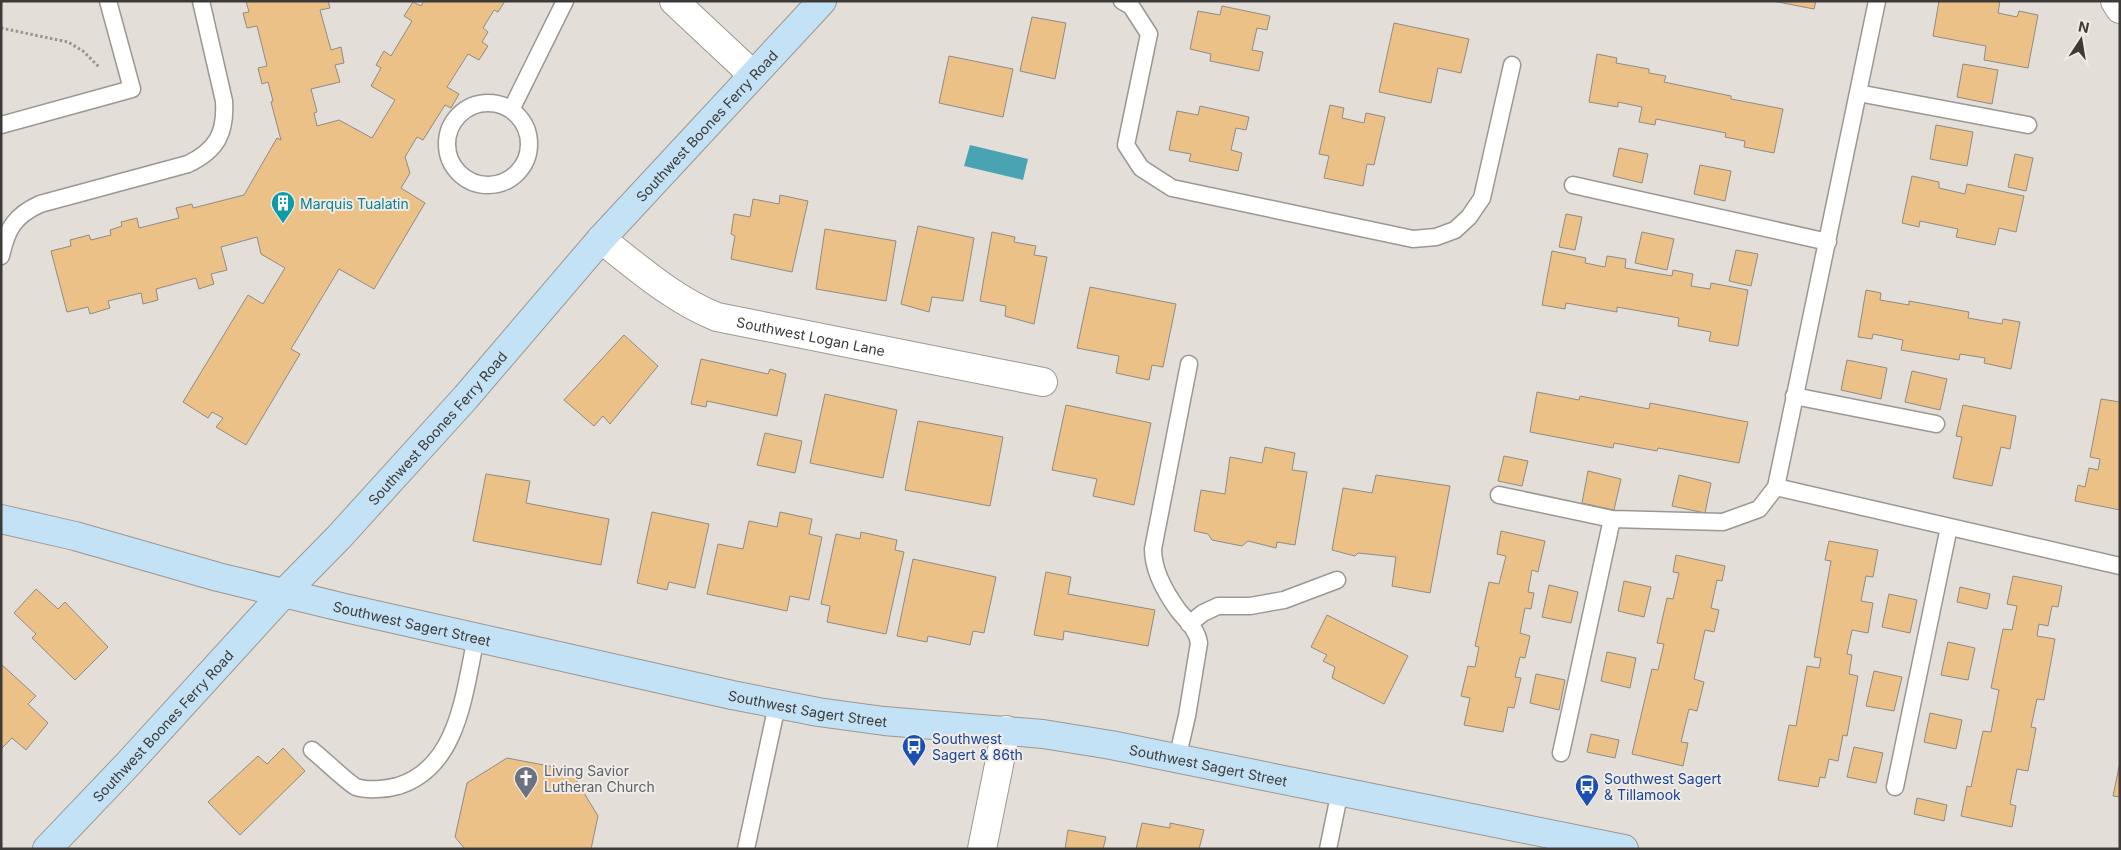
<svg xmlns="http://www.w3.org/2000/svg" width="2121" height="850" viewBox="0 0 2121 850" font-family="Inter,sans-serif">
<rect width="100%" height="100%" fill="#e3ded8"/>
<path fill="#49a3b2" d="M970,145L1028,159L1023,180L964,166Z"/>
<path fill="#ebc188" stroke="#8f8b85" d="M246,1H328L330,8L320,10L331,50L341,47L344,63L335,65L340,82L311,89L317,112L314,113L317,126L339,120L372,138L395,100L371,86L381,68L376,65L384,51L391,56L412,21L404,16L413,2L421,6L424,1H505L498,12L494,10L483,28L488,32L482,42L488,46L479,60L468,54L447,87L459,94L451,108L445,105L423,140L417,137L405,157L410,173L401,188L425,203L374,289L339,269L291,349L300,354L246,445L216,427L223,418L212,412L208,418L183,402L248,295L263,304L285,268L261,254L257,237L221,247L227,270L211,274L214,284L199,289L196,278L156,289L158,300L143,304L141,293L108,301L110,308L90,314L88,307L67,312L51,251L71,246L70,240L89,235L91,240L111,235L110,230L122,226L121,222L137,218L139,228L179,218L176,208L192,204L193,208L244,195L277,138L281,140L271,102L273,101L268,82L262,84L258,68L267,66L257,26L247,28L243,13L249,12Z
M1773,1H1816L1814,9Z
M1939,1H2000L1998,13L2017,17L2019,11L2038,15L2028,68L1984,60L1986,46L1933,36Z
M1222,6L1270,16L1267,30L1257,28L1252,50L1263,52L1259,71L1210,61L1211,54L1190,49L1198,11L1220,15Z
M1032,17L1066,23L1055,79L1020,71Z
M1394,23L1469,39L1461,73L1438,68L1431,103L1379,92Z
M1597,54L1617,58L1616,63L1649,69V73L1666,76L1664,82L1731,96V99L1783,109L1774,153L1744,147L1745,141L1725,137L1726,133L1656,119L1655,125L1639,122L1642,107L1618,102V107L1589,102Z
M949,56L1013,69L1003,117L939,103Z
M1963,64L1998,70L1992,104L1957,97Z
M1330,105L1344,108L1342,118L1364,123L1366,113L1385,117L1374,165L1367,164L1363,186L1324,178L1329,156L1319,154Z
M1200,106L1249,117L1246,130L1236,128L1231,150L1242,153L1238,171L1189,161L1191,154L1169,150L1177,111L1198,115Z
M1936,125L1973,132L1967,166L1930,159Z
M1619,148L1648,154L1642,183L1613,176Z
M2015,154L2033,158L2026,191L2008,187Z
M1700,165L1731,171L1725,201L1694,194Z
M1912,176L1939,182V188L1965,194L1967,184L2024,196L2016,232L1999,228L1995,245L1956,237L1958,229L1920,221L1919,227L1902,223Z
M780,195L808,201L792,272L731,259L735,236L731,234L734,214L750,217L753,199L779,204Z
M1566,214L1582,217L1575,250L1559,247Z
M918,226L974,238L963,301L932,297L929,312L901,304Z
M825,229L896,241L886,301L816,289Z
M992,232L1015,237L1014,242L1036,246L1034,255L1047,257L1034,324L1005,316L1006,306L980,301Z
M1642,232L1674,239L1667,270L1635,263Z
M1736,250L1758,254L1751,286L1729,281Z
M1552,251L1586,258L1585,263L1605,267L1607,256L1626,259L1625,268L1672,276L1673,270L1693,274L1691,286L1710,289L1711,283L1748,290L1738,346L1709,341L1711,332L1678,326L1679,318L1617,307V312L1566,303L1565,309L1542,305Z
M1090,287L1176,304L1163,367L1152,365L1149,380L1116,373L1119,356L1077,348Z
M1866,290L1881,293L1880,300L1909,305V301L1969,312L1968,318L2002,324L2003,319L2020,322L2011,369L1984,363L1985,358L1960,354L1959,360L1901,350L1903,340L1873,334L1872,339L1858,337Z
M624,335L658,366L610,424L603,416L594,426L564,400Z
M701,359L768,374L770,369L786,374L777,416L707,401L706,407L691,404Z
M1847,360L1887,368L1881,399L1841,390Z
M1912,371L1947,379L1940,410L1905,402Z
M1537,392L1579,400L1580,396L1649,409L1650,403L1748,422L1739,463L1658,448L1657,451L1614,443L1613,448L1530,432Z
M825,394L897,410L883,478L810,463Z
M2101,399L2120,402V510L2075,501L2078,485L2085,487L2089,468L2098,470L2100,459L2090,457Z
M1066,405L1151,423L1134,505L1093,496L1097,479L1052,470Z
M1963,405L2016,416L2010,449L2001,447L1992,486L1953,478L1962,437L1956,436Z
M918,421L1003,437L990,506L905,490Z
M765,433L802,441L795,473L757,465Z
M1265,447L1295,453L1292,470L1307,472L1295,545L1277,542L1276,548L1248,541L1242,546L1212,540L1208,534L1194,531L1201,490L1225,494L1230,457L1262,463Z
M1504,456L1528,461L1522,486L1498,481Z
M1588,471L1621,479L1614,510L1582,503Z
M486,474L530,481L526,503L609,519L601,565L473,541Z
M1376,475L1450,486L1430,593L1392,586L1396,557L1358,553L1355,556L1332,550L1343,488L1372,493Z
M1679,475L1711,483L1705,513L1672,506Z
M652,512L709,524L695,588L669,582L667,590L637,583Z
M780,512L812,519L809,534L822,537L809,600L790,596L787,611L707,594L718,544L743,549L749,521L777,527Z
M1501,531L1545,541L1538,572L1532,570L1528,592L1534,593L1531,609L1525,608L1520,633L1530,636L1525,658L1520,657L1515,677L1521,678L1514,708L1508,707L1503,732L1464,725L1470,698L1461,696L1468,666L1475,667L1479,647L1475,646L1489,582L1499,584L1506,556L1497,554Z
M861,532L897,540L895,550L904,552L886,634L827,622L830,606L821,604L836,534L860,539Z
M1829,541L1878,550L1873,577L1866,576L1861,601L1873,603L1868,633L1852,630L1847,654L1852,655L1849,674L1858,676L1847,736L1843,735L1838,761L1829,759L1825,778L1820,777L1818,787L1778,780L1789,725L1796,726L1807,666L1819,668L1821,658L1814,657L1831,561L1825,560Z
M1676,555L1725,566L1722,581L1717,580L1711,608L1719,610L1714,632L1705,630L1694,679L1704,682L1697,711L1689,709L1681,742L1688,743L1683,766L1632,754L1652,669L1658,670L1664,644L1657,643L1667,598L1673,599L1679,573L1673,572Z
M913,559L996,577L984,633L973,631L970,645L928,636L927,642L897,636Z
M1046,572L1071,577L1068,594L1155,610L1148,646L1064,631L1063,640L1034,635Z
M2013,576L2062,586L2058,607L2052,606L2048,626L2039,624L2037,636L2055,639L2044,700L2037,699L2031,727L2036,728L2028,771L2017,769L2010,804L2016,806L2012,827L1961,816L1967,786L1971,787L1983,731L1991,732L1999,690L1991,688L2003,629L2012,630L2017,606L2007,604Z
M1624,581L1651,587L1644,617L1618,611Z
M1549,585L1578,592L1571,623L1542,617Z
M1960,587L1990,594L1987,609L1957,602Z
M36,589L58,609L65,602L108,647L75,680L32,638L36,634L14,613Z
M1889,594L1917,600L1910,633L1882,627Z
M1327,615L1408,656L1384,704L1332,678L1335,667L1323,661L1327,655L1311,647Z
M1948,642L1975,648L1968,680L1941,675Z
M1607,652L1636,658L1630,688L1601,681Z
M1,664L36,696L28,704L48,723L26,750L12,738L1,749Z
M1874,671L1902,677L1894,711L1866,706Z
M1536,674L1565,680L1559,710L1530,703Z
M1930,713L1962,720L1956,749L1924,742Z
M1591,734L1619,740L1615,758L1587,752Z
M1854,747L1883,753L1876,783L1847,777Z
M283,748L305,771L240,835L208,802L258,756L267,764Z
M507,758L570,770L598,816L591,849H465L455,837L467,783Z
M2120,762V797L2113,796Z
M1917,798L1947,805L1944,821L1914,814Z
M1142,823L1170,828V823L1204,830L1199,849H1136Z
M1068,830L1106,837L1103,849H1065Z"/>
<g fill="none" stroke-linecap="round" stroke-linejoin="round">
<g stroke="#9b9791" stroke-width="19">
<path id="lane" d="M1122,1L1131,6L1149,34L1126,145L1141,168L1172,188L1413,239L1436,237L1455,230L1469,217L1482,198L1512,65
M1858,93L2028,125
M447 144a41 41 0 1 1 82 0a41 41 0 1 1-82 0Z
M511,110L565,1
M1,125L132,89L108,1
M1573,185L1828,242
M1,256C7,229 14,216 40,204L188,164C217,150 226,133 224,101L201,1
M1794,396L1936,424
M1776,487L2120,566
M1499,495L1612,519L1723,522L1759,509L1776,487L1877,1
M1189,624L1203,613L1218,606H1250L1284,600L1337,580
M312,750C321,757 348,783 356,787C368,791 387,789 398,786C459,767 464,692 476,638
M1561,753L1612,519
M1177,759L1187,716L1199,643C1197,629 1186,620 1178,610C1165,592 1153,571 1153,549L1189,364
M1895,787L1949,527
M746,849L777,705
M1328,849L1340,791"/>
</g>
<g stroke="#9b9791" stroke-width="30">
<g id="street">
<path d="M674,1L753,75"/>
<path d="M2115,1L2120,9"/>
<path id="s1" d="M601,239C637,267 674,300 717,317L1043,382"/>
<path d="M982,849L1006,730"/>
</g>
</g>
<g stroke="#9b9791" stroke-width="30">
<g id="secondary">
<path id="s2" d="M1,519L75,536L218,577L345,608L732,695L818,712L884,721L1043,734L1111,745L1624,849"/>
<path id="s3" d="M47,849L128,764L284,593L339,537L466,397L601,239L822,1"/>
</g>
</g>
<path stroke="#989490" stroke-width="3" stroke-dasharray="2.5 2.5" stroke-linecap="butt" d="M1,28L68,42L83,51L100,68"/>
<use href="#lane" stroke="#fff" stroke-width="16"/>
<use href="#street" stroke="#fff" stroke-width="28"/>
<use href="#secondary" stroke="#c4e2f6" stroke-width="28"/>
</g>
<defs>
<g id="building-pin" transform="scale(1.25)"><path d="M0 17L-7.5 6A9.5 9.5 0 1 1 7.5 6Z" fill="#0f9aa8" stroke="#f0ebe5"/><path d="M-4-6H4V6H1V3H-1V6H-4ZM-2.5-4.3h1.7v1.8h-1.7ZM.8-4.3h1.7v1.8H.8ZM-2.5-1h1.7V.8h-1.7ZM.8-1h1.7V.8H.8Z" fill="#fff"/></g>
<g id="bus-pin" transform="scale(1.25)"><path d="M0 17L-7.5 6A9.5 9.5 0 1 1 7.5 6Z" fill="#1a4fb4" stroke="#f0ebe5"/><path d="M-5-6H5V4H4V6H2V4H-2V6H-4V4H-5ZM-3.5-4V0h7V-4ZM-3.5 1.2v1.5H-2V1.2ZM2 1.2v1.5H3.5V1.2Z" fill="#fff"/></g>
<g id="church-pin" transform="scale(1.25)"><path d="M0 17L-7.5 6A9.5 9.5 0 1 1 7.5 6Z" fill="#6b7280" stroke="#f0ebe5"/><path d="M-1.2-6h2.4v3.5h3.3v2.4h-3.3V6h-2.4V-.1h-3.3v-2.4h3.3Z" fill="#fff"/></g>
</defs>
<g fill-rule="evenodd">
<use href="#building-pin" x="283" y="203"/>
<use href="#bus-pin" x="914" y="746"/>
<use href="#church-pin" x="526" y="778"/>
<use href="#bus-pin" x="1587" y="786"/>
</g>
<g text-anchor="middle" dominant-baseline="central" stroke-width="4" stroke-linejoin="round" paint-order="stroke">
<g font-size="14" fill="#3d3b39" stroke="#f0ebe5">
<text stroke="none"><textPath href="#s3" startOffset="979">Southwest Boones Ferry Road</textPath></text>
<text stroke="none"><textPath href="#s1" startOffset="236">Southwest Logan Lane</textPath></text>
<text stroke="none"><textPath href="#s3" startOffset="574">Southwest Boones Ferry Road</textPath></text>
<text stroke="none"><textPath href="#s2" startOffset="424">Southwest Sagert Street</textPath></text>
<text stroke="none"><textPath href="#s2" startOffset="829">Southwest Sagert Street</textPath></text>
<text stroke="none"><textPath href="#s3" startOffset="169">Southwest Boones Ferry Road</textPath></text>
<text stroke="none"><textPath href="#s2" startOffset="1234">Southwest Sagert Street</textPath></text>
</g>
<g font-size="14" fill="#0d838f" stroke="#f0ebe5" text-anchor="start">
<text x="300" y="203">Marquis Tualatin</text>
</g>
<g font-size="14" fill="#164399" stroke="#f0ebe5" text-anchor="start">
<text x="932" y="738">Southwest<tspan x="932" dy="16">Sagert &amp; 86th</tspan></text>
<text x="1604" y="778">Southwest Sagert<tspan x="1604" dy="16">&amp; Tillamook</tspan></text>
</g>
<g font-size="14" fill="#5b616d" stroke="#f0ebe5" text-anchor="start">
<text x="544" y="770">Living Savior<tspan x="544" dy="16">Lutheran Church</tspan></text>
</g>
</g>
<rect width="2121" height="850" fill="none" stroke="#3d3b39" stroke-width="5"/>
<g transform="translate(2081 40) rotate(12)" stroke="#f0ebe5" stroke-width="4" paint-order="stroke">
<path d="M0-4L9 19L0 12L-9 19Z" fill="#3d3b39"/>
<text y="-8" font-size="14" font-weight="bold" text-anchor="middle" fill="#3d3b39">N</text>
</g>
</svg>
